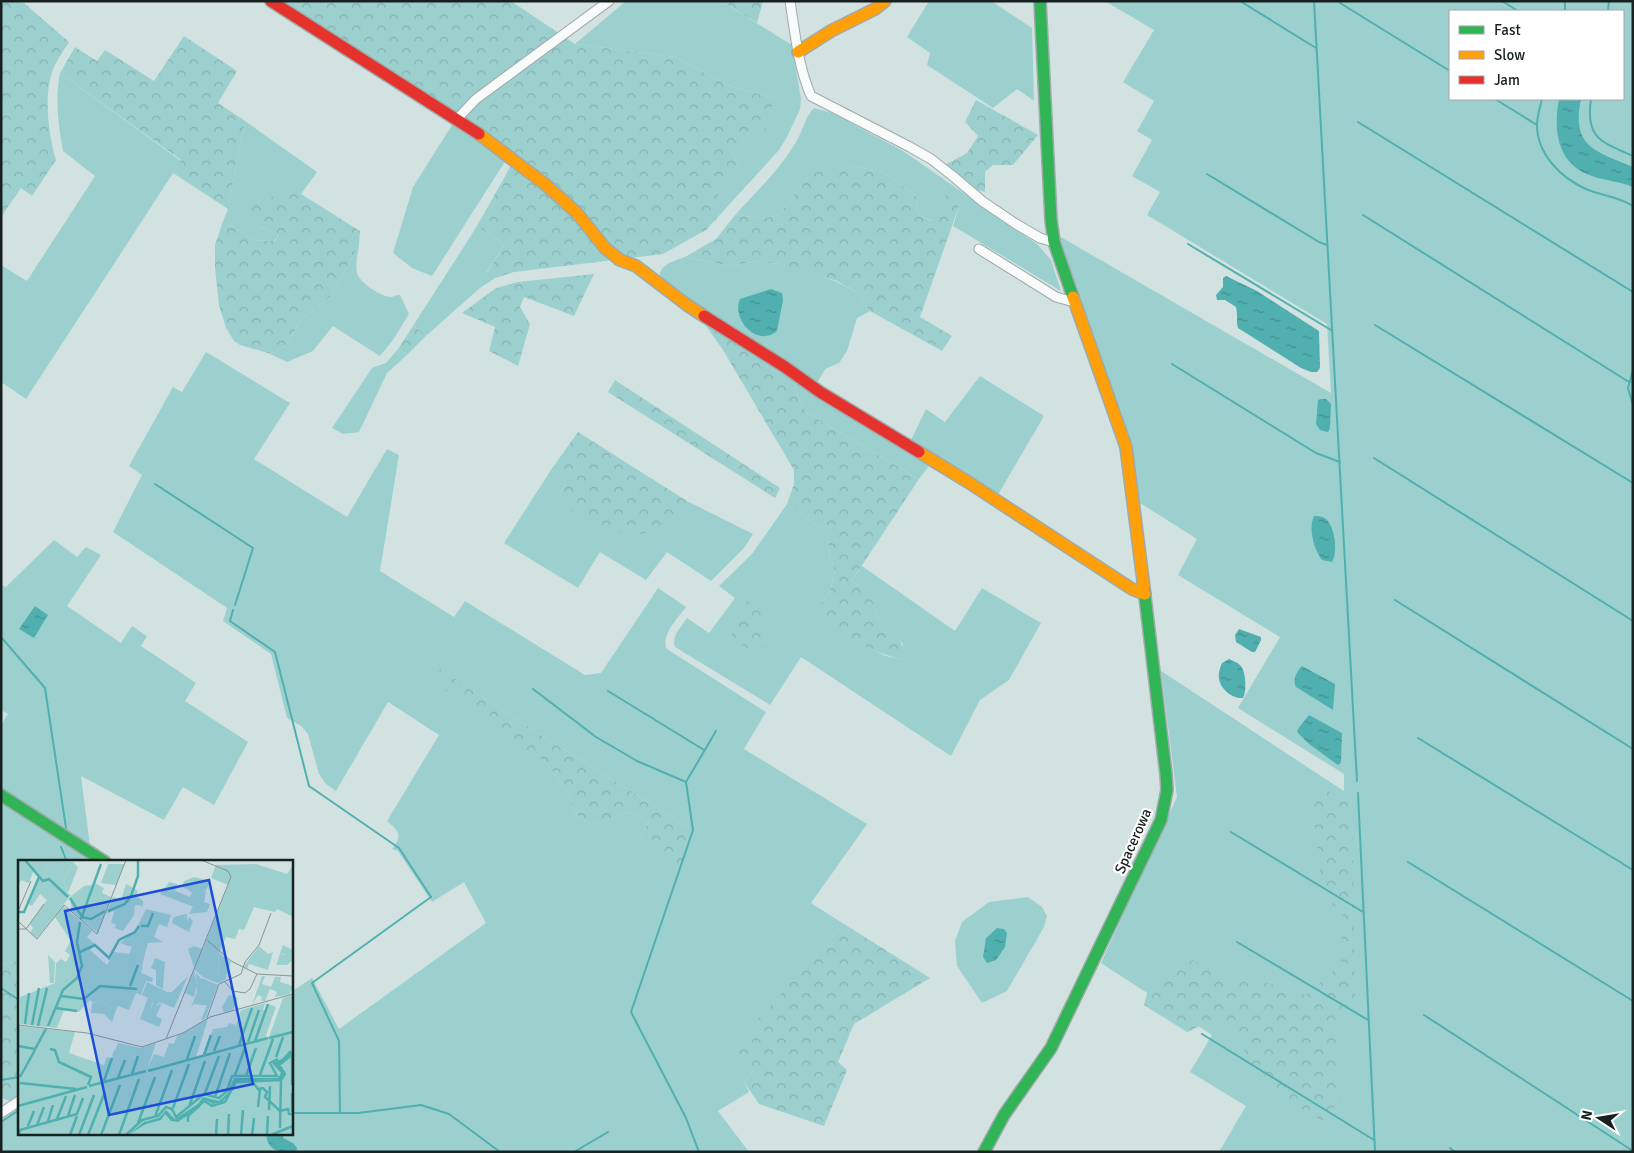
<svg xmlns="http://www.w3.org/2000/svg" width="1634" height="1153" viewBox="0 0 1634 1153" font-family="Signika,sans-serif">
<defs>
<pattern id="forest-crowns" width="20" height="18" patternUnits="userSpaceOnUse" patternTransform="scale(1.25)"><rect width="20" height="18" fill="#9cd0ce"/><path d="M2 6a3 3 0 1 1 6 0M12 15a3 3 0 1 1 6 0" fill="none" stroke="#86b2b1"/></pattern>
<pattern id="water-ripples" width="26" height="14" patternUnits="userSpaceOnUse" patternTransform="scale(1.25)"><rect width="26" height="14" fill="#50b0af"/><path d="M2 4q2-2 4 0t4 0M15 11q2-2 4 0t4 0" fill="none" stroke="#418f8e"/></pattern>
</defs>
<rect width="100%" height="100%" fill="#d2e2e1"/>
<path fill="#9cd0ce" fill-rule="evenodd" d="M626,1H721L792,45L801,99L800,109L787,137L779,150L727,207L716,194L740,163L732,154L753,128L773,98L727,85L675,57L575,44Z
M929,1H991L1032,28L1034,101L1017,89L993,108L927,65L930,53L907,37Z
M1105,1H1633V1152H1219L1246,1106L1190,1072L1212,1035L1101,963L1177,797L1161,671L1344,791V774L1238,708L1280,637L1178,575L1197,539L1140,503L1133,449L1059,240V236L1331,393L1327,324L1147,215L1160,192L1132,176L1152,140L1137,131L1154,101L1123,82L1154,30ZM1450,11H1623V99H1450Z
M60,73L181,161L26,399L1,382V265L27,281L95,176L63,151C58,124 55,100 60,73Z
M814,108L832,113L903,151L1037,244L1051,260L1061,291L953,226L960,203L932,221L917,214L916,196L883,172L853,166L809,176L779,215L762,219L736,214C756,192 781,168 796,142C803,131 805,117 814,108Z
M245,121L317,172L301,194L288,191L257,202L253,224L279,235L274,241L253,240L229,224H222L228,209Z
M454,122L506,160L432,276L412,268L393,253L413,187Z
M477,226L504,245L487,272L495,278L480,288L427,335L413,326Z
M359,245C358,253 355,264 357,273C360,283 381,297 392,297C393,296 399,295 400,295L409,314L393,340L380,356L333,326L313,351L287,362L268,353L276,352L287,344L301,320L330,297Z
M685,257L730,266L757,261L780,264L811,272L837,282L857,292L870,311L857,318L847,351L839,363L825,369L817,383L675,290L660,278C658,264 675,261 685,257Z
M398,349L407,355L387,373L359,432L343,434L332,428L372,368L386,363Z
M206,352L290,403L254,459L347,517L387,449L399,455L380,571L454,617L465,601L585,675L601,673L658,588L686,607C679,617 660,635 667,649L766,712L744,749L867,824L811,903L844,924L733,1048L754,1070L744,1082L749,1092L718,1111L749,1152H1V1119L19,1107V1134H291V992L312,978L339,1029L486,923L464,882L432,902L398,851L392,849C403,836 399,831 387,821L439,735L388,702L336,791L326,784L319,774L308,734L301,726L287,718L271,654L223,621L227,608L113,532L142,475L129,466L173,387L182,392ZM429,662L544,737L693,830L680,870L638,842L649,822L631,812L592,825L577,815L565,789L545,761Z
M980,376L1044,416L996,498L911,440L926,409L945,422Z
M793,379L815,396L929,466L919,479L807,413L799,400Z
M551,470L566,483L559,498L673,519L687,501L753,534L744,548L711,581L667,552L646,580L600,552L578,588L504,543Z
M787,504L827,533L830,557L835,571L830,592L821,604L849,638L886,656L900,659L903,644C895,635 882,625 876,614C866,595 877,592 851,582L862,566L955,631L982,588L1041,623L1009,680L980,700L951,756L801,657L770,705L675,647C671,636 682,626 687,618L709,633L735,598L719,586L752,554Z
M54,540L77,557L86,547L101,555L67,606L121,643L132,626L147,636L141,646L196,683L185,701L248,742L214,805L183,787L164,820L81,776L90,846L1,787V725L8,714L1,710V585L6,587Z
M1,801L97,862H19V961L1,964Z
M1028,897L1042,907L1047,916L1044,927L1007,991L982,1003L957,966L955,941L962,922L989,902Z"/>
<path fill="url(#forest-crowns)" d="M1,1H17L24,3L69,42C62,53 54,64 51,76C44,100 49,137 56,160L32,196L21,188L1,217Z
M280,1H511L575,44L675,57L727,85L773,98L769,124L762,135L753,128L732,154L740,163L717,194L727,207L706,230L663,254L514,272L495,278L487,273L504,245L477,226L517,155Z
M721,1H763L757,23Z
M184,36L237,71L218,103L245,121L228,209L173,173L181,160L60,73L75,47L97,61L105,50L154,81Z
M976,100L1038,135L1013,165H993L985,172V192L974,189L945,165L967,153L978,136L965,122Z
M853,166L883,172L916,196L917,214L931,221L946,195L960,203L920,317L952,336L942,351L870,311L857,292L837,281L780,264L757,261L730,266L685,257L716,239L736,214L762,219L779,215L809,176L823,169Z
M288,190L301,194L360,231L359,245L330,297L301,320L287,344L276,352L268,353L240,345L234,341L226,328L219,305L215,268V245L222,224H229L253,240L275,241L279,235L253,224L248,220L247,213L257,202Z
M594,274L574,316L524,297L520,307L530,324L518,366L489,351L495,327L462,313L496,288L518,282Z
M701,319L793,379L799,400L807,413L919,479L851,582C857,585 865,586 869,591C873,598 873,607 876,614C884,630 911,638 900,659C879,654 832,634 820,617L821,604L830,592L835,571L830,557L827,533L787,504L794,484V470L723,350Z
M413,326L427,335L407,355L398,349Z
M615,380L780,488L775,498L608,392Z
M578,432L687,501C683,507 679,515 673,519C667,524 653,531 645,533C619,538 574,520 559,498L566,483L551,470Z
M748,600L766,611L755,628L772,638L759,655L735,641L731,631Z
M428,661L544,737L693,830L680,871L638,842L649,822L631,812L592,825L577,815L565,789L545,761L510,739L441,687Z
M1323,789L1352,803L1355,1001L1337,1019L1340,1101L1323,1121L1256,1081L1237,1029L1221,1016L1187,1032L1144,1005L1150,982L1193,960L1229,980L1268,983L1306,995L1341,964L1343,915L1323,894L1312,802Z
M844,924L930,978L854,1024L838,1062L847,1070L824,1126L759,1104L744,1082L754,1070L732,1048Z
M19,961V1094L10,1101L1,1098V964Z"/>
<path fill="url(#water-ripples)" d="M1559,99H1581C1571,147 1595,151 1633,167V187C1619,181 1606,181 1592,176C1557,165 1553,130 1559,99Z
M1226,276L1257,291L1319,331L1320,368L1317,372H1311L1301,368L1238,328C1236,322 1238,315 1236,307L1225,300H1217L1216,295L1223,287V278Z
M771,289L782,293L783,300L777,331C757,348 731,319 740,299Z
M1321,399H1326L1331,404L1330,427L1329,431L1327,432L1320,430L1316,424L1318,400Z
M1314,516C1318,516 1322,516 1326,519C1335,527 1338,552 1332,562L1322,560C1314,549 1308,529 1314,516Z
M35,606L48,615L34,638L19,629Z
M1239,629L1261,637V640L1255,652H1252L1236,642L1235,635Z
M1229,659C1233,661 1237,662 1240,665C1246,671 1247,690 1243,698C1233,699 1221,690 1219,679C1218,673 1220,668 1222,663Z
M1302,666L1335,684L1333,710L1296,687C1292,680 1297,671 1302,666Z
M1309,715L1342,733L1341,763L1338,765L1309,744L1297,732L1298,729Z
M997,928L1004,929L1007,933L1005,947L996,960L987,963L983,957L986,938Z
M266,1134H284L283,1138L293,1143L297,1148L296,1152C281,1152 268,1153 266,1134Z"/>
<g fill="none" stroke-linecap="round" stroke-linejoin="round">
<path stroke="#50b0af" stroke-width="2" d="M1240,1L1316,48
M1314,1L1357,781
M1502,1L1518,11
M1340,3L1450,71
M1565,11V1
M1608,11L1609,1
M1495,99L1537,125
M1542,99C1540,107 1537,117 1537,125C1537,154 1561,178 1586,189C1602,196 1617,196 1633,206
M1591,99C1585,138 1601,142 1633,156
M1358,122L1633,292
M1207,174L1319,242L1327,245
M1363,215L1629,382
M1188,244L1331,330
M1375,325L1633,483
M1172,364L1316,453L1340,462
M1633,370L1628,388L1633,405
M1374,458L1633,621
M155,484L253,548L235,605
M1395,600L1633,749
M233,610L230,621L275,652L309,786L399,848L431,897L312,983L339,1041L340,1113
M1,637L45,688L66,828
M533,689L596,737L637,761L686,782
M608,691L704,750
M1418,738L1633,870
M1358,793L1375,1152
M1231,832L1363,912
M61,847L67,862
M1408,862L1633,1001
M1237,942L1368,1020
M1,988L19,1000
M1424,1015L1633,1151
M1202,1034L1374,1140
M1,1080L19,1077
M291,1113H358L421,1105L449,1114L500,1152
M1,1122L19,1110
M1450,1148L1455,1152
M574,1152L608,1132
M699,1152L686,1118L631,1012L693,830L686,782L716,731"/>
<g stroke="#9eaaaa" stroke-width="11">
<path id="street" d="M790,1C795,33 798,66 811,96L910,147L931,159L954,177L982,201L1016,224L1040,238L1054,242
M457,119L476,99L609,1
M979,249L1056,297L1074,302
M1,1113L19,1101"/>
</g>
<g stroke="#9eaaaa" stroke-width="14">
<path id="fast" d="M1040,1L1051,220L1054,242L1073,297
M1,795L105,862
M984,1152L1004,1115L1051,1048L1161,820L1167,790L1166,774L1144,588"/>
</g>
<g stroke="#9eaaaa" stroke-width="14">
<path id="slow" d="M798,52L831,31L875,9L885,1
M479,134L546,185L577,213L605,248L620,260L636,266L687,305L704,316
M1073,297L1126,447L1144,588
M919,452L968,482L1132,589L1145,594"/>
</g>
<g stroke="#9eaaaa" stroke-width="14">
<path id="jam" d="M271,1L479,134
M704,316L785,367L820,392L919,452"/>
</g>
<use href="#street" stroke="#f8fbfa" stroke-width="9"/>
<use href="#fast" stroke="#30b455" stroke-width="11"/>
<use href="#slow" stroke="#ff9f0a" stroke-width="11"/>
<use href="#jam" stroke="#e5322d" stroke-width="11"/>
</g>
<g text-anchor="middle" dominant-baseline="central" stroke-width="4.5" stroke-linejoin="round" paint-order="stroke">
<g font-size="15" fill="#172120" stroke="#fff">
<text transform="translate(1133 841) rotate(-66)">Spacerowa</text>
</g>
</g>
<g transform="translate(18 860)">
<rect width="275" height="275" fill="#d2e2e1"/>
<path d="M0,0L32,1L24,21L40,38L44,30L53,35L19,78L12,73L15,68L12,64L29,40L22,34L14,46L10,44L21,18L15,12L11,23L3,20L0,28ZM55,2L60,7L50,33L46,21ZM90,4H106L98,25L83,23ZM151,22L159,24L157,31L172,37L174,32L184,30L176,47L142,34ZM77,23L86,28L84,33L93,37L80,73L64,60L65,56L73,58L69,46ZM108,24L120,31L118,36L125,41V46L117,45L116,55L105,71L97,68L98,64L93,63L96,51L88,54L95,37L103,40ZM45,46L74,71L69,77L78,85L72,90L89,105L96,92L111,94L114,87L102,83L117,71L128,49L153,55L149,67L141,64L136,77L145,82L130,83L127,93L123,113L135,118L134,122L128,121L123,135L118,133L111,150L100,146L98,150L80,140L75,143L72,140L61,152L46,150L39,168L2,164V137L37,123L38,103L43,99L48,102L52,95L47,91L53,81L37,57ZM265,85L275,90V100L269,105L266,94L262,93ZM201,93L213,102L207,120L199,123L185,117L200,119ZM30,95L37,102L36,123H32ZM137,98L147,102L145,129L138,125V110L133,108ZM176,110L179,125L176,137L167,133ZM244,116H247L244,124L253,127L257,117H263L262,122L275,126L272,134L257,137L259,132L252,129L247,141H243L244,137L240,135L234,145ZM184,118L200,125L187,159L183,160L189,145L191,146L189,143L191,126L185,123ZM129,122L149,132L147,138L134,143L133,148L144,143L138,156L144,159L141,167L122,159L130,138L124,135ZM211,135L220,138L215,150L206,152L204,147ZM275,135V275H0V166L57,172L51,193L86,205L89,197L94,199L100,183L123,188L138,183L129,209L136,194L146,197L151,183L156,184L159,176L190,159L178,197L186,195L195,169L209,167L211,163L218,165L223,150L247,143L245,150L248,151L251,144L258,147L247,178L251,177L265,138Z" fill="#9cd0ce"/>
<path d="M32,1L55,2L46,21L50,34L44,30L40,39L24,21ZM238,4L269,14L275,5V57L259,49L257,52L236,47L226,70L221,69L217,79L208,77L201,93L200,119L185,117L177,110L170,89L176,86L185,89L210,25L193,18L198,5ZM176,17L192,21L188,30L173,32L164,26L166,21ZM74,25L79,27L78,32L72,36L69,45L75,57H65L64,60L54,51L52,37L66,26ZM184,30L188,31L186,42L192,44L189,52L171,54ZM167,54H169V61L171,57L175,61L171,72L154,63L156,57ZM241,86L250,94L255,92L250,110L231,104L229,109L226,106ZM120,91L106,129L101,128L107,121L105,114ZM262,93L272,98H268L269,105H259L257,110ZM178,113L192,128L193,135L189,142L192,146L176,144L173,147L179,132ZM170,116L156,148L142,142L133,150L136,139L147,138L149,132H154ZM80,140L98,150L94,162L86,154L73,153L74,144ZM96,190L103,195L102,210L107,213L126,206L127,211L102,216L87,215L90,206L97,200L94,196ZM0,225V224L51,229L0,245Z" fill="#9cd0ce"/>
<path d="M272,190L275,193L260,205L266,213L263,219L218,221L212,234L204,242L195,244L186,240L182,247L160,262L153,261L147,254L143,260L128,264L110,275L126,262L141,258L148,250L157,259L180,244L185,237L201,241L209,234L216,218H260L263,213L254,203L264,199Z" fill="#50b0af"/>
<path fill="none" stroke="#50b0af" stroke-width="2.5" d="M7,0L25,21L31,19L50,37M52,38L64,57L73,59L87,51M90,51L107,44L113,36L120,16V0M1,52H6L21,17M63,59L83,4M123,66H130L135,53M62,92L77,85L91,98L101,80L117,72L121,66M112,126L120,105M43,136L66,139L82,126L119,129M38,148L59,151M7,164L11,133M14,165L21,128M20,166L29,128M30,166L45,130L59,118L64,106L59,82L62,62M251,178L275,172M237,181L250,144M230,182L241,150M221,185L234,148M0,186L17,189L28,169M32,189L37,190L41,202L73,217L70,225M196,191L202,176M186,195L193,175M274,196V225M258,197L265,177M169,199L177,176M130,211L250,178M114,214L120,196M217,215L227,188M242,215L255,179M228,216L238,188M2,217L17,190M100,218L107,200M86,221L94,198M234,221L240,229L245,228L249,232L247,237L262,251L270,249L271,254H275M2,223L58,229M71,226L128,211M187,233L201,196M197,237L212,193M0,246L69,227M171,247L187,201M240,247L242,230M155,248L171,204M251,250L252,226M274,252V233M50,256L57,235M137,257L154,210M39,259L48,236M30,261L35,245M170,262V256L186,241L194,246L207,242L218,222L263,220L267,214L261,205L275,194M120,263L137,217M19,265L26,247M10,266L16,251M262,268L263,221M1,275L2,270L59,254L65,238M52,275L59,256M61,275L76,235M70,275L87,232M83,275L102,225M101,275L121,219M108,275L124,260L140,256L148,247L154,249L158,257L186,234L201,238L209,231L214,216H259L252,203L260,199M198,275L199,259M210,275L211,254M223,275L225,250M234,275L236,258M249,275L250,256M253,275L275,266"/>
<path fill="none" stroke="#879594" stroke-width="1" d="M0,51L13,21M0,61L19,79L46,45L79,74L108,0M0,69H8L26,44M189,80L213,101L239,114L275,116M206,121L215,131L227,133L232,129L239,114M189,158L201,124L223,114L227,102L241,85L253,53M0,165L69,173L124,187L165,173L192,157L275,134M148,179L213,17L210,11L183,0"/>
<path fill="#1d4ed8" fill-opacity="0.15" stroke="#1d4ed8" stroke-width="2.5" d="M191,20L235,224L91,255L47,51Z"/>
<rect width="275" height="275" fill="none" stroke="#172120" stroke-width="2.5"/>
</g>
<rect width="1634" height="1153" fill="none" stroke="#172120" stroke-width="5"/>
<rect x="1449" y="10" width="175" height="90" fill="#ffffff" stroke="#a2a6a6"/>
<rect x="1459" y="26" width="25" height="8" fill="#30b455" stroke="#a2a6a6"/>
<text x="1494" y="35" font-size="15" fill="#172120">Fast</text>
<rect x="1459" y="51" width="25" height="8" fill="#ff9f0a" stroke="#a2a6a6"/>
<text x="1494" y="60" font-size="15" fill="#172120">Slow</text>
<rect x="1459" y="76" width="25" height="8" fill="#e5322d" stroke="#a2a6a6"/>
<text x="1494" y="85" font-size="15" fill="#172120">Jam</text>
<g transform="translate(1599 1118) rotate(282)" stroke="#ffffff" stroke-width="4" paint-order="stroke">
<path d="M0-4L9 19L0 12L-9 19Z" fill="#172120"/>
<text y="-8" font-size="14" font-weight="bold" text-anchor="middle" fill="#172120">N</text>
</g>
</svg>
